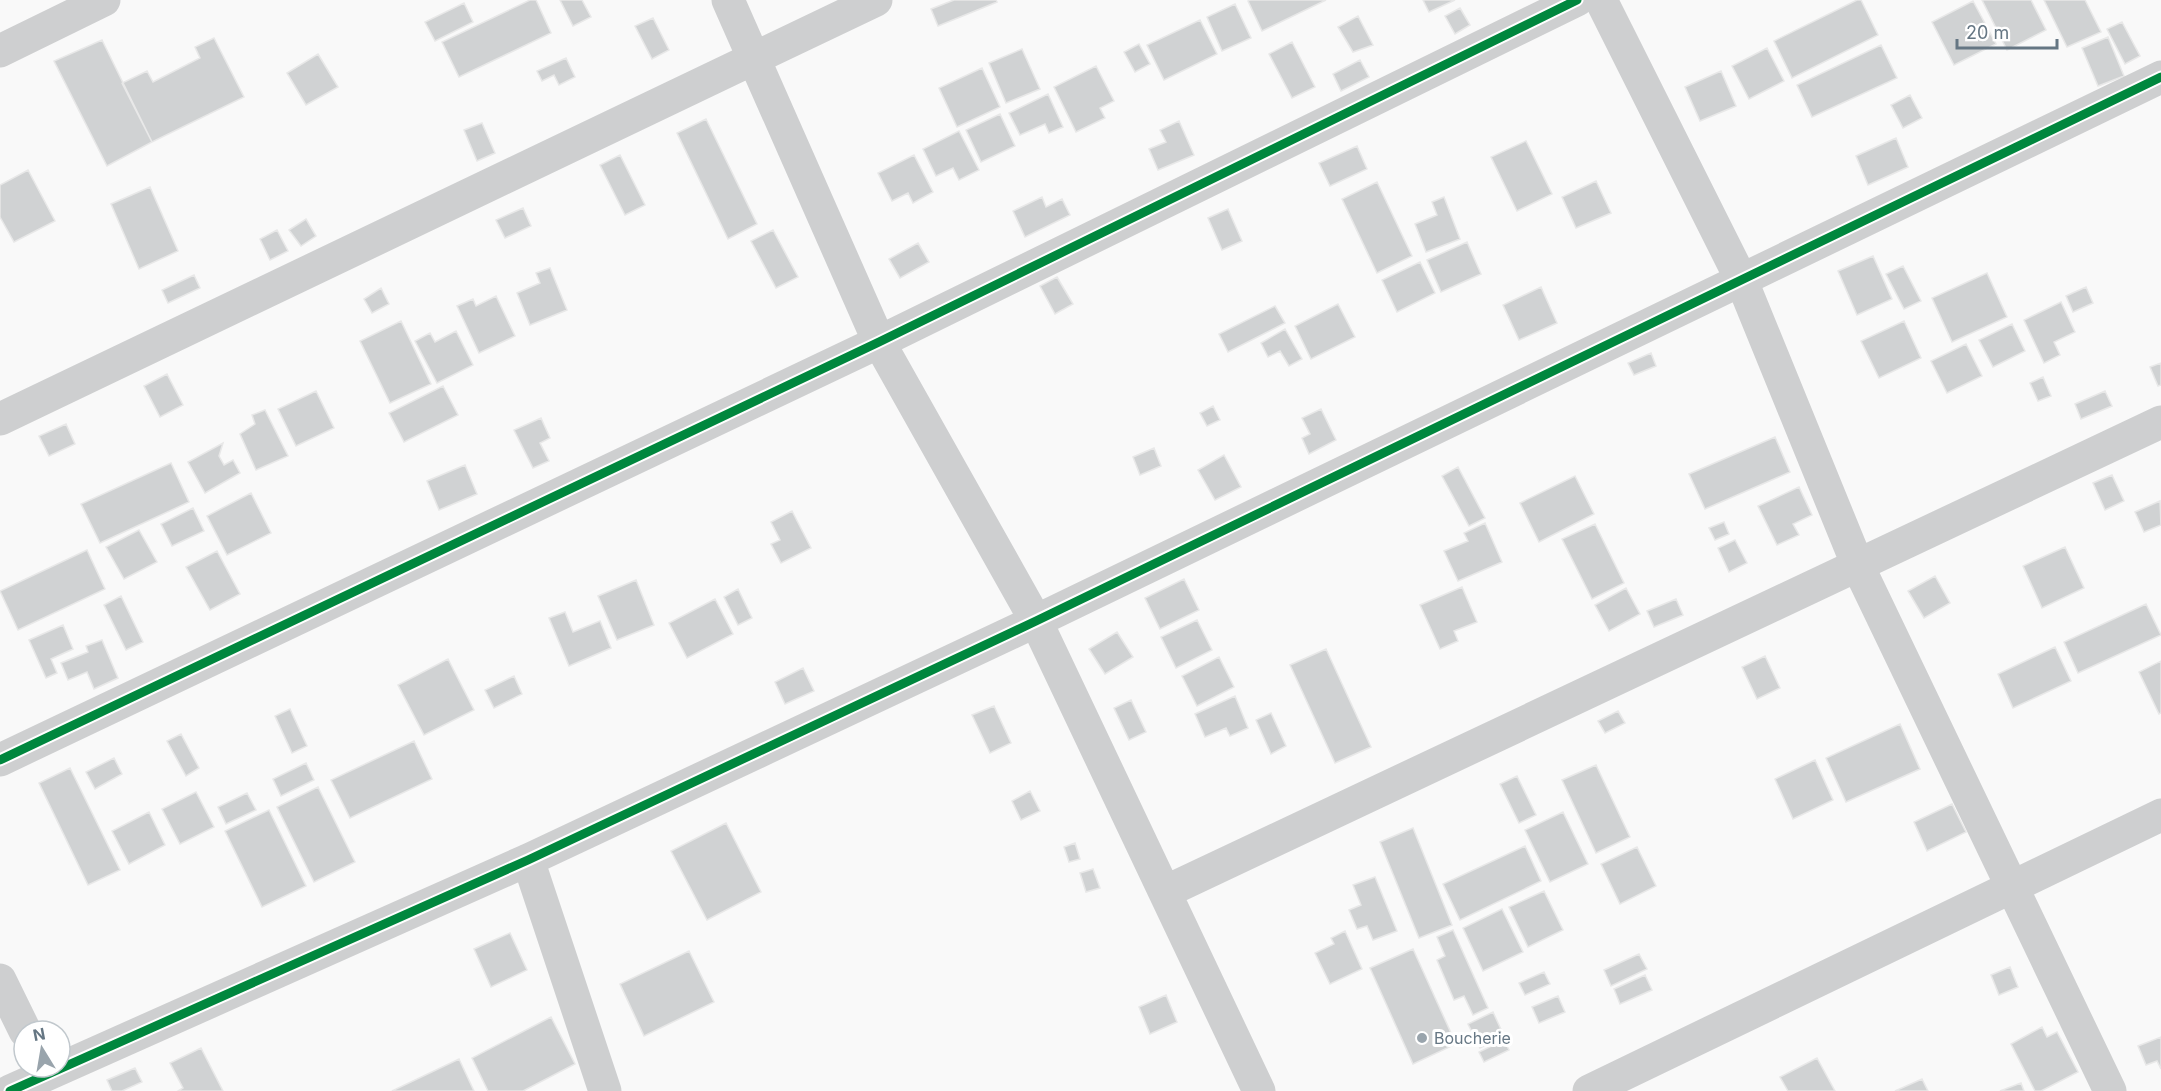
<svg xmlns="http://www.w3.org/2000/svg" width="2161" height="1091" viewBox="0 0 2161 1091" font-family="Inter,sans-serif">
<rect width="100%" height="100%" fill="#f9f9f9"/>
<path fill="#d0d2d3" stroke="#e8e8e8" stroke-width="1.5" d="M530,0H536L551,33L459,77L442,42Z
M560,0H582L591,17L573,26Z
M954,0H996L997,2L938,26L931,9Z
M1250,0H1326L1262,31L1248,1Z
M1423,0H1455L1429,12Z
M1857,0H1861L1878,35L1792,78L1774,41Z
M1982,0H2031L2046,30L2007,50Z
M2044,0H2085L2101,32L2067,47Z
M1973,1L1996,44L1954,65L1932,22Z
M464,3L473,22L435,41L425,22Z
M1235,4L1251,38L1222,51L1207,17Z
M1460,8L1470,25L1455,34L1445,16Z
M1358,16L1373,45L1353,52L1338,27Z
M653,18L669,50L652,59L635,26Z
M1200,20L1217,54L1164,80L1147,45Z
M2122,22L2140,56L2125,64L2107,29Z
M2108,37L2124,76L2098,86L2082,48Z
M214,38L244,97L152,142L122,83L147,71L153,82L200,58L195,47Z
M102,40L152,142L107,166L54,61Z
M1292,42L1315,87L1292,98L1269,54Z
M1139,44L1150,64L1135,72L1124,52Z
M1881,45L1897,78L1812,117L1797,85Z
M1767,48L1784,81L1749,99L1732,66Z
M1022,49L1040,89L1006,103L989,63Z
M318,54L338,87L306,105L287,73Z
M566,58L575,77L559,85L554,75L542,81L537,71Z
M1360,60L1369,77L1341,91L1333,74Z
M1096,66L1114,101L1100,108L1105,118L1076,132L1054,87Z
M982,68L1000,107L957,127L939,88Z
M1721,71L1736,106L1700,121L1685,87Z
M1048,94L1063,127L1049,133L1045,124L1020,135L1009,113Z
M1910,95L1922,118L1903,128L1891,105Z
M1000,114L1015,146L981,162L966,130Z
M706,119L757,224L728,239L677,133Z
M1179,121L1194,155L1158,170L1149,149L1166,142L1160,130Z
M482,123L495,153L477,161L464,130Z
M959,131L979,170L959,180L953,168L936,176L923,149Z
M1896,138L1908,167L1868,185L1856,156Z
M1526,141L1552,194L1517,211L1491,157Z
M1357,146L1367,169L1330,186L1319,163Z
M620,155L645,205L625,215L600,165Z
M914,155L933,192L913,203L908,193L892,201L878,173Z
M28,170L55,221L14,242L0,217V185Z
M1596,181L1611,213L1576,228L1562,197Z
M1377,182L1412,256L1377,273L1342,199Z
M150,187L178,251L139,269L111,204Z
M1042,197L1046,207L1062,199L1070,215L1025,237L1013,211Z
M1444,197L1460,239L1426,252L1415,224L1437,215L1432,202Z
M523,208L531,226L505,238L496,220Z
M1228,209L1242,241L1222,250L1208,218Z
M306,219L316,236L301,246L289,230Z
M277,230L288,251L270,260L260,239Z
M773,230L798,277L776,288L751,241Z
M1467,242L1481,274L1441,292L1427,260Z
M918,243L929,262L900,278L889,259Z
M1873,256L1892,299L1857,315L1838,271Z
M1420,262L1435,293L1397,312L1382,280Z
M1903,266L1921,301L1904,309L1886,274Z
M550,268L567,310L530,325L517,293L540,283L536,273Z
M1987,273L2007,317L1952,342L1932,298Z
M194,275L200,288L168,303L162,290Z
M1057,277L1073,304L1055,314L1040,286Z
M1541,287L1557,323L1519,340L1503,305Z
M2086,287L2093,303L2073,312L2066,296Z
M381,288L389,304L372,313L364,299Z
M496,296L515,336L479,353L457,306L473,299L476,306Z
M2061,302L2075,332L2054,342L2060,355L2044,363L2024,320Z
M1338,304L1355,337L1311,359L1295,326Z
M1275,306L1285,323L1228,352L1219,334Z
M401,321L431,384L390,403L360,341Z
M1904,321L1921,358L1879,378L1861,341Z
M2012,324L2025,351L1993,367L1979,340Z
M1285,329L1302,359L1289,366L1280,351L1268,357L1261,343Z
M456,331L473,365L437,383L415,341L430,333L435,342Z
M1966,344L1982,376L1947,393L1931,361Z
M1651,353L1656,366L1634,375L1628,363Z
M2161,363V385L2158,386L2150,367Z
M167,374L183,405L160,417L144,386Z
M2043,377L2051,396L2038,401L2030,383Z
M443,386L458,415L404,442L389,413Z
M316,391L334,428L296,446L278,409Z
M2105,391L2112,406L2081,419L2075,404Z
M1213,406L1220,420L1207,426L1200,413Z
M1321,409L1336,440L1309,454L1302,438L1310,434L1302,418Z
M265,410L288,456L256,470L240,434L255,424L252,415Z
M541,418L550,438L540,443L549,461L533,468L514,430Z
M66,424L75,444L49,456L39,436Z
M1775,437L1790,472L1705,509L1689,474Z
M223,443L219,456L224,465L233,460L240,473L205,493L188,462Z
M1154,448L1161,466L1140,475L1133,457Z
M1224,455L1241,487L1215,500L1198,470Z
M171,463L189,502L100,543L81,504Z
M465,465L477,494L439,510L427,481Z
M1458,467L1485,518L1469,526L1442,476Z
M2112,475L2124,501L2105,510L2093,483Z
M1575,476L1594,514L1539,542L1520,503Z
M1799,487L1812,515L1793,524L1799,535L1777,545L1758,506Z
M251,493L271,533L227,555L207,516Z
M2160,501L2161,525L2144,532L2135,512Z
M193,508L204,531L172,546L161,524Z
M792,511L811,548L781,563L771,544L780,540L771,522Z
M1724,522L1729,534L1715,540L1709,528Z
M1485,523L1502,562L1458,581L1444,551L1468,541L1464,533Z
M1595,524L1624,583L1592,599L1562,539Z
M139,530L157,562L124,579L106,547Z
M1735,540L1747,563L1729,572L1718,548Z
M2065,547L2084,588L2042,608L2023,566Z
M87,550L105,589L18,630L0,591Z
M217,551L240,594L210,610L186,567Z
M1935,576L1950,603L1924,618L1908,591Z
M1184,579L1199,610L1160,629L1145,598Z
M636,580L654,625L617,640L598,596Z
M1462,587L1477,622L1454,631L1458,641L1440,649L1420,605Z
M1626,588L1640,614L1609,631L1595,605Z
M738,589L752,618L738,625L724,597Z
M121,596L143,642L126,650L104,605Z
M715,599L733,634L687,658L669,623Z
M1676,599L1683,615L1654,627L1647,611Z
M2146,604L2161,635L2078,673L2064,642Z
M565,612L573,632L600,621L611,648L569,666L549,618Z
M1197,620L1212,650L1176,668L1161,637Z
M63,625L73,649L51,659L57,673L46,678L29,640Z
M1117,632L1133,657L1105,674L1089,649Z
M102,640L118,678L94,689L87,672L68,680L61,663L88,652L86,646Z
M2055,647L2071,681L2013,708L1998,674Z
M1326,649L1371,747L1335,763L1290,665Z
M1765,656L1780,688L1757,699L1742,667Z
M1219,657L1234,687L1197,706L1182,676Z
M448,659L474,710L424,735L398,685Z
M2161,661V713L2159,714L2139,672Z
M803,668L814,691L785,704L775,682Z
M514,676L522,694L494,708L485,690Z
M1235,696L1248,728L1230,736L1226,728L1205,737L1195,714Z
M1131,700L1146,732L1129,740L1114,708Z
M994,706L1011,743L990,753L972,715Z
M290,709L307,746L292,753L275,716Z
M1618,711L1625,723L1605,733L1598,721Z
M1271,713L1286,746L1271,754L1256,720Z
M1900,724L1920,769L1846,802L1826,758Z
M181,734L199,768L186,776L167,741Z
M414,741L432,779L350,818L331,780Z
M114,758L122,774L95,789L86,772Z
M1815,760L1833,800L1793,819L1775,779Z
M306,763L314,780L281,796L273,779Z
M1596,765L1630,837L1596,853L1562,780Z
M70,768L120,870L88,885L39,783Z
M1517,776L1536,815L1519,823L1500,784Z
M318,787L355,862L314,882L277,807Z
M1030,791L1040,811L1021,820L1012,801Z
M196,792L214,827L180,844L162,809Z
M247,793L256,810L226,824L218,807Z
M1952,804L1966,832L1927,851L1914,822Z
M269,810L306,886L262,907L225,831Z
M149,812L165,845L129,864L112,831Z
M1563,812L1588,864L1550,882L1525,830Z
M726,823L761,892L707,920L671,851Z
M1413,828L1452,925L1419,938L1380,842Z
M1075,843L1080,859L1069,862L1064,847Z
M1525,846L1541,881L1460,920L1443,884Z
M1637,847L1656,886L1620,904L1601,864Z
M1093,869L1100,888L1086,892L1080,873Z
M1375,877L1397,931L1373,940L1367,926L1357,929L1349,910L1361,905L1353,885Z
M1544,891L1563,930L1528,947L1509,907Z
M1502,909L1523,952L1483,971L1463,928Z
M1453,930L1488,1008L1473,1015L1464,996L1454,1000L1437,960L1445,956L1437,937Z
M1345,931L1362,969L1330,984L1315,953L1334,944L1331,938Z
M510,933L527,970L491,987L474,949Z
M1413,949L1456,1044L1413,1064L1370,968Z
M689,951L714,1002L644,1036L620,984Z
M1639,954L1647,969L1611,986L1604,970Z
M2010,967L2018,987L1999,995L1991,975Z
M1544,972L1550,984L1525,995L1519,983Z
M1645,975L1652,990L1620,1004L1614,989Z
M1166,995L1177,1022L1150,1034L1139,1007Z
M1558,996L1565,1012L1539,1023L1532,1007Z
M1493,1012L1504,1036L1480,1048L1468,1024Z
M551,1017L575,1064L523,1091H488L472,1058Z
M2042,1027L2047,1037L2057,1032L2078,1072L2041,1091H2035L2011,1044Z
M2161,1037V1069L2157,1061L2146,1065L2138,1046Z
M1504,1040L1509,1050L1484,1062L1479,1052Z
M201,1048L223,1091H178L183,1088L170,1063Z
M1817,1058L1835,1091H1788L1780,1077Z
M459,1059L474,1091H392Z
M135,1068L142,1082L122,1091H112L107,1080Z
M1922,1079L1928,1091H1895Z
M2021,1083L2024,1091H2000Z"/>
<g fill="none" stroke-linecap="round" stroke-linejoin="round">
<path stroke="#cecfd0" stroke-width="33" d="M728,0L879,342L1036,621L1259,1091
M1601,0L1741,279L1858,566L2110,1091
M0,51L104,0
M0,419L876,0
M0,760L879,342L1577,0
M528,860L605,1091
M1165,892L2161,422
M0,980L25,1031
M10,1091L528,860L1036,621L2161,77
M1589,1091L2161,815"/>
<g stroke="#fff" stroke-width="13">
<path id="cycleway" d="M0,760L879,342L1577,0
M10,1091L528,860L1036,621L2161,77"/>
</g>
<use href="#cycleway" stroke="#00873e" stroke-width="9"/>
</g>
<circle fill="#99a4ac" stroke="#fff" stroke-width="2" cx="1422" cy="1038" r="6"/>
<g text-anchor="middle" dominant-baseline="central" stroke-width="6" stroke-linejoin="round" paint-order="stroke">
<g font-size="16" fill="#657683" stroke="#fff" text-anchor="start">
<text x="1434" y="1038">Boucherie</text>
</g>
</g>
<g transform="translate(42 1049) rotate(349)"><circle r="28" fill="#ffffff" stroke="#c1c8cd" stroke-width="1.5"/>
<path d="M0-4.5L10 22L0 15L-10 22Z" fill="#99a4ac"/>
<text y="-9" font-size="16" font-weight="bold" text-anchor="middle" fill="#657683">N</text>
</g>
<path d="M1957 39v9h100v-9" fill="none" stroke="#657683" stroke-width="3"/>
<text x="1966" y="39" font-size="18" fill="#657683" stroke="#ffffff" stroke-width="4.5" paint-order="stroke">20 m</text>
</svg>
